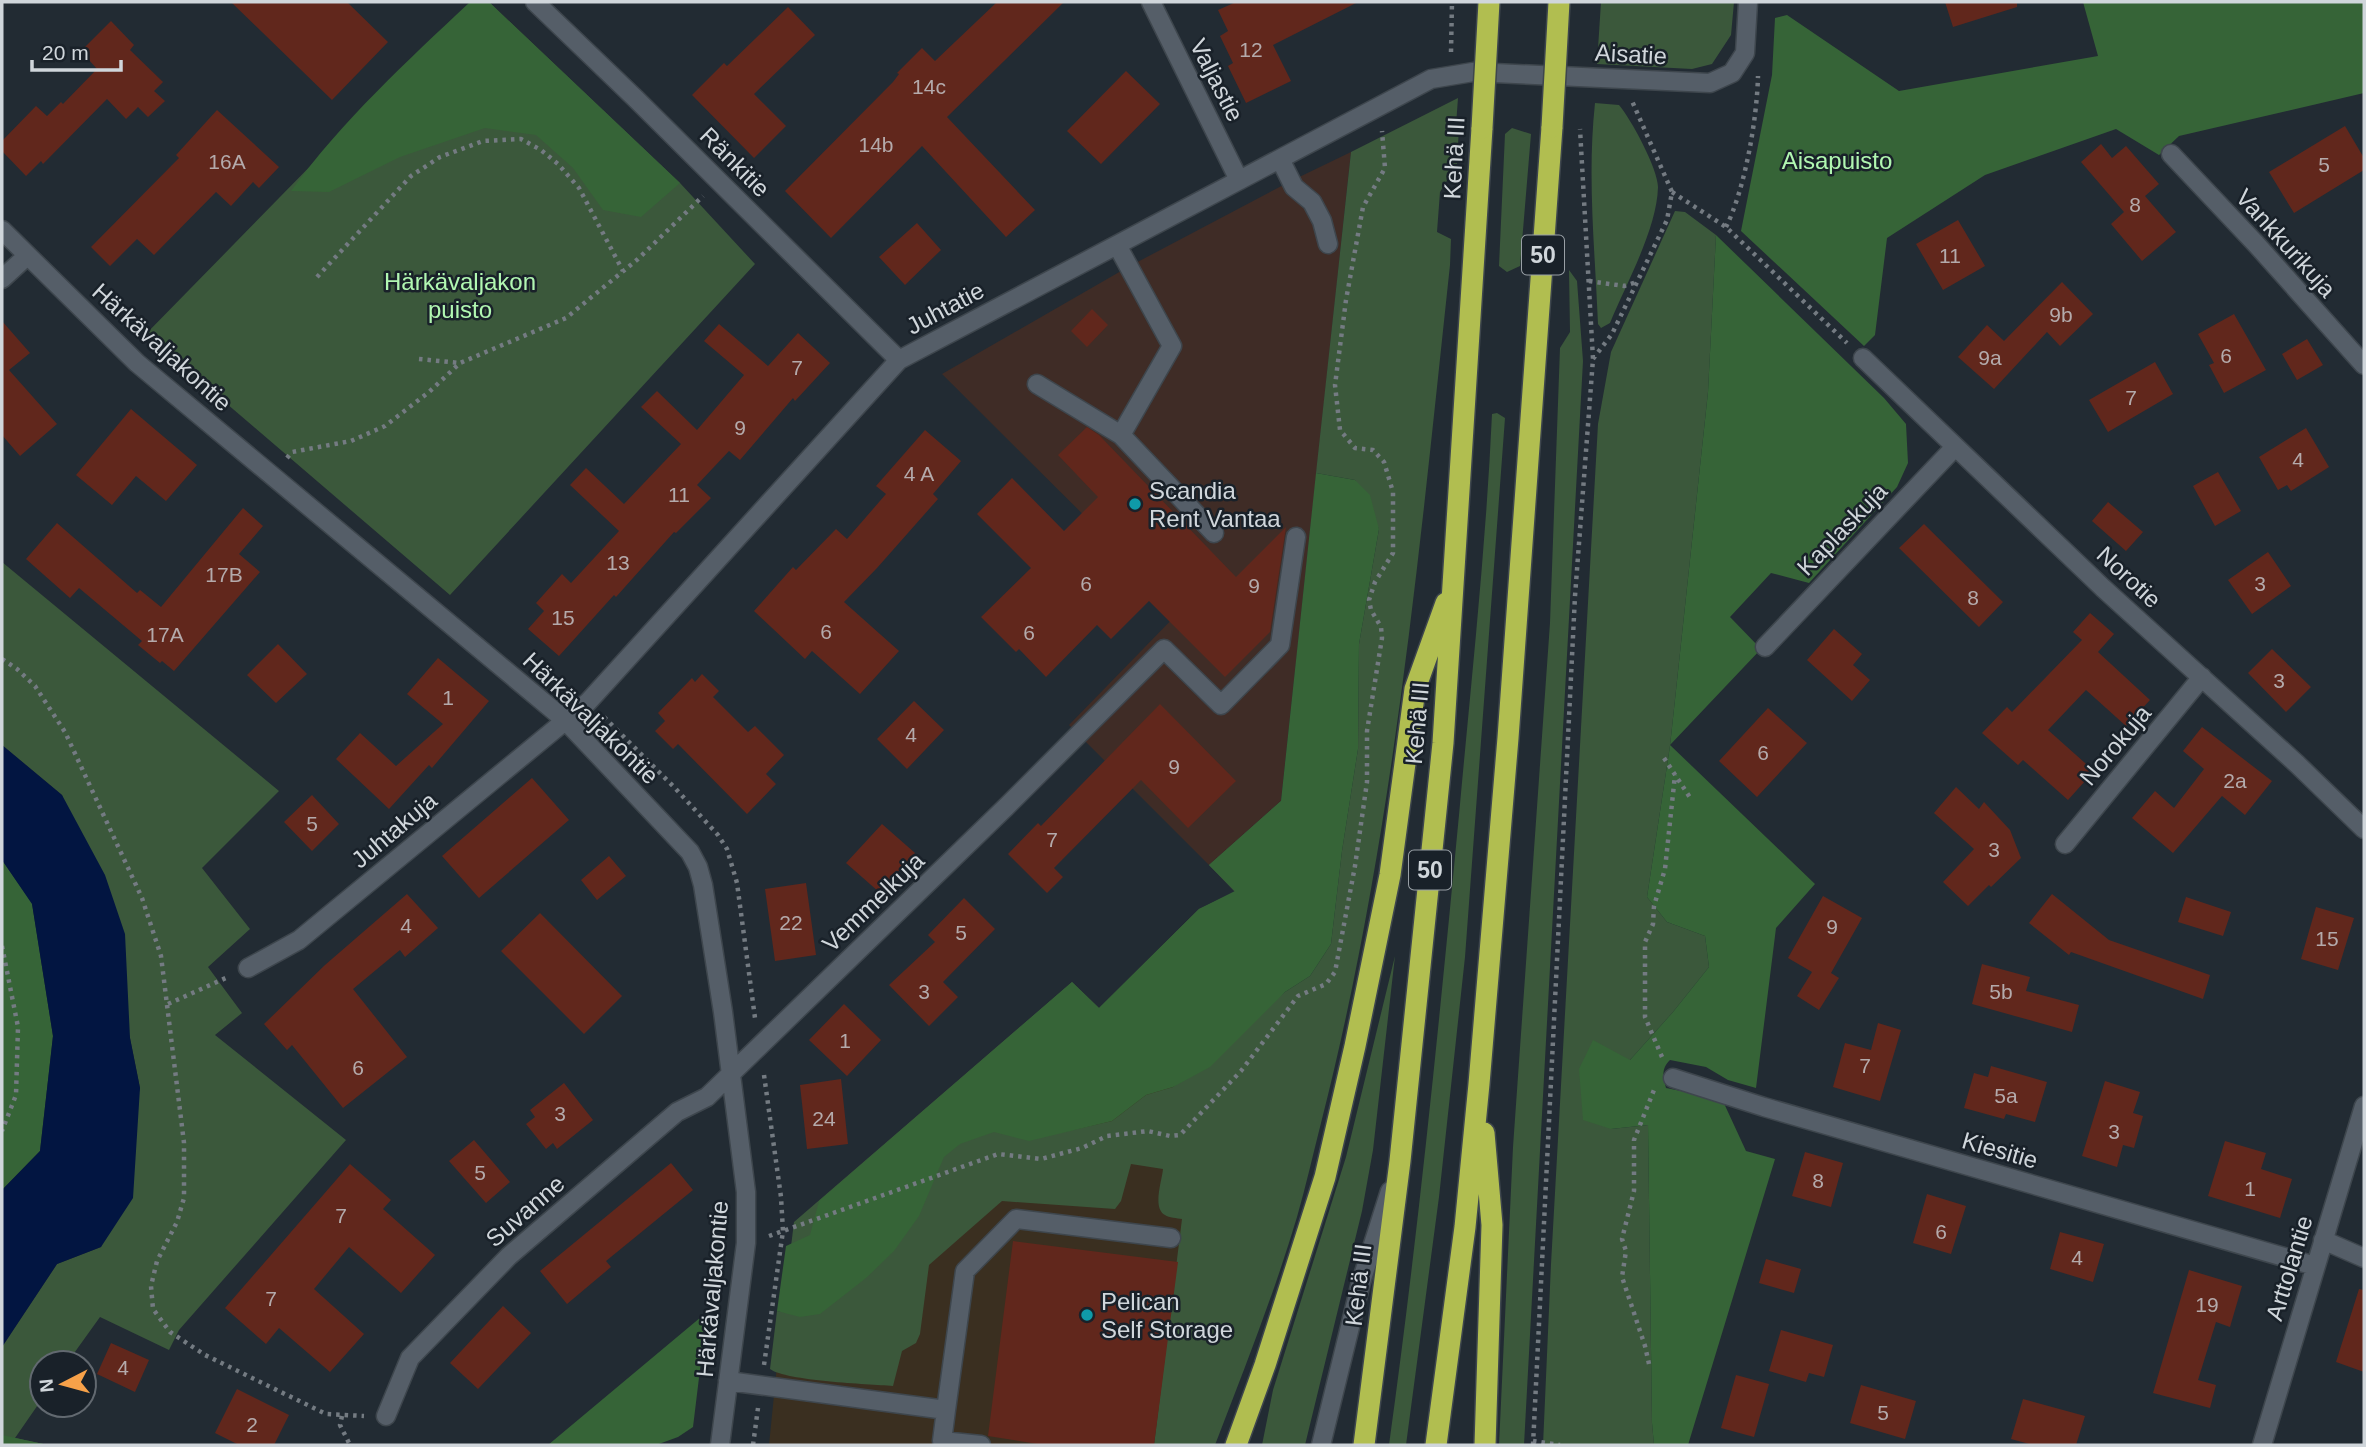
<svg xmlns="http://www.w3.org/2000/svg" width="2366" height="1447" viewBox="0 0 2366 1447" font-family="Arial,sans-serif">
<rect width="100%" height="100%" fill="#222b33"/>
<path fill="#3a2f20" d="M1256,1000L1176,1445H769L780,1335Z"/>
<path fill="#3f2c26" d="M1351,152L1281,801L1209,865L1069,725L1180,611L942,374L1128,267L1291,181Z"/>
<path fill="#3b583b" d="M471,2H489L680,183L755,264L450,595L164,350L142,338Z
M1601,2H1734L1731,35L1712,64L1692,69L1597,64Z
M1458,98L1456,125L1459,126L1457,164L1440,192L1437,232L1451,239L1450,265C1419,553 1393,841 1321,1123C1313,1154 1306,1186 1297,1217C1274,1294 1244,1370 1215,1445H1154L1182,1219C1177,1218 1169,1218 1165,1215C1152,1208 1162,1181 1163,1169L1131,1164L1121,1201L1115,1209L1002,1201L929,1265L920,1334L916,1343L902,1351L893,1386C868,1384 786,1381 770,1369L777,1311L783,1312L794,1222L1072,982L1099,1008L1199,909L1235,892L1209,865L1281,801L1256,1000L1059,1133L1112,1121L1146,1095L1173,1087L1285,992L1310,976L1331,944L1342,851L1358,749L1359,644L1379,529L1355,480L1316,473L1351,152Z
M1595,103L1619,105C1631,119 1658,169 1658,187C1657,229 1626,284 1610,323L1601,328L1598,324C1595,250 1587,177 1595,103Z
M1512,128L1531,134L1520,266L1507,272L1499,266L1505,134Z
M1675,211L1685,212L1716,235L1708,392L1670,746L1647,897L1667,922L1705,936L1709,967L1673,1012L1630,1060L1611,1129L1648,1125L1652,1423L1654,1445H1543L1551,1264L1598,424L1611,352Z
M1569,270L1577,281L1583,361L1524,1445H1499L1513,1147L1550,623L1560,348L1570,332Z
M1497,413L1505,418L1465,957L1439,1197L1406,1445H1389C1418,1236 1439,1025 1459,815C1471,682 1486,548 1492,414Z
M2,562L279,791L202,868L250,929L208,967L242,1013L215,1035L346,1140L179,1330L169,1350L100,1317L67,1363H42V1399L15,1438L48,1445H2V1347L57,1264L101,1247L140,1088L130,1038L62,795L2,745Z
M1395,956L1373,1150L1362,1211L1305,1445H1262L1273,1390L1346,1157Z"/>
<path fill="#366437" d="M470,2H489L680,183L641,217L603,210L573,168L536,135L485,128L400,157L329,192L291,191C342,121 407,61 470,2Z
M2083,2H2364V93L2179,136L2159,155L2116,129L1985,175L1887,238L1875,335L1864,346L1741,231L1772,75L1775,18L1787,15L1899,91L2098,56Z
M1716,235L1884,398L1906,424L1908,463L1897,487L1809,583L1771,573L1730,617L1761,649L1670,745L1815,884L1776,928L1756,1088L1728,1080L1706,1067L1670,1060C1661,1069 1663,1076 1666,1088L1722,1099L1746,1151L1775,1159L1688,1445H1654L1652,1423L1648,1125L1611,1129L1583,1120L1579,1069L1593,1040L1630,1060L1673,1012L1709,967L1705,936L1667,922L1647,897L1670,746L1708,392Z
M1316,473L1355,480L1370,495L1379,529L1359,644L1358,749L1342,851L1331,944L1310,976L1285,992L1210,1067L1173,1087L1146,1095L1112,1121L1029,1141L994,1132L960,1144L944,1157L919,1216L894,1251L866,1278L820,1314L800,1317L777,1311L786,1246L810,1235L819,1201L1072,982L1099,1008L1199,909L1235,891L1209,865L1281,801Z
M2,860L32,903L53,1036L40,1151L2,1190Z
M707,1312L693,1427L678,1437L656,1445H548Z
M2,1435L48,1445H2Z"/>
<path fill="#021541" d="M2,745L62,795L105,875L125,934L130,1038L140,1088L133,1198L101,1247L57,1264L2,1347V1190L40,1151L53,1036L32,904L2,860Z"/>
<path fill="#61271c" d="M231,2H347L388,42L332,100Z
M997,2H1064L947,117L1035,210L1006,237L922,146L831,238L785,191L893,82L899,74L897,73L922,48L935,61Z
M1236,2H1358L1273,45L1291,81L1246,103L1228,66L1233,63L1220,36L1228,31L1218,10Z
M1945,2H2017V7L1953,27Z
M788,7L815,35L754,94L786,126L754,158L692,95L724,63L727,66Z
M111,21L134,45L130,50L163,82L154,91L165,101L148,117L138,107L126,119L107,99L43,164L41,161L26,176L2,151V141L36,106L47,116L61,102L63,104L97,69L81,51Z
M1126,71L1160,104L1101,164L1067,131Z
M217,110L279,167L259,188L253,182L231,206L216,192L154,255L137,239L110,266L91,247L179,158L176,155Z
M2345,126L2364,158V170L2294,213L2269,172Z
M2101,144L2112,158L2126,146L2159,184L2145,196L2176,232L2142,261L2111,224L2124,212L2081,162Z
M1958,220L1985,266L1943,290L1916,244Z
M917,223L941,250L905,285L879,257Z
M2062,282L2093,314L2060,346L2047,332L1994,389L1958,357L1987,325L2004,341Z
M1092,309L1108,325L1087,347L1071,331Z
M2234,314L2266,370L2224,393L2209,365L2214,363L2198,334Z
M2,321L30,353L9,370L57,424L20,456L2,435Z
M719,324L768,366L798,333L830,363L795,401L793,398L740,460L729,451L697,485L711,498L676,533L674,532L616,597L614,595L559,656L528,629L544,611L536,603L562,574L571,583L619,531L570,485L586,468L624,504L681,444L641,407L657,391L697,430L744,375L704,341Z
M2307,339L2323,365L2297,380L2282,354Z
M2155,362L2173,394L2108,432L2089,400Z
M131,409L197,465L166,501L136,476L112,505L76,475Z
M1087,427L1099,435L1236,577L1286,527L1270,632L1225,677L1149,601L1111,639L1097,625L1046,677L1019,649L1016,652L981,617L1031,568L977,514L1012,478L1064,531L1098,497L1058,455Z
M2306,428L2329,467L2291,491L2287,485L2278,490L2259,457Z
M925,430L961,461L933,494L938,499L877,568L844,602L899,651L860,694L812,651L805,659L754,611L793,567L796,570L836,529L847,539L886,494L876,486Z
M2218,472L2241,511L2215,526L2193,486Z
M2108,502L2143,532L2126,551L2092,521Z
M243,508L263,526L239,554L260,572L174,671L162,661L160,663L138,645L142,641L79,588L70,598L26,559L57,523L137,593L140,590L161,607Z
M1924,524L2003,602L1979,627L1899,548Z
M2268,552L2291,586L2252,614L2228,580Z
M2090,613L2114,634L2098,652L2150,700L2126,726L2086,690L2048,730L2094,771L2068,800L2023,760L2018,765L1982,733L2007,707L2012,712L2082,640L2073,632Z
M1834,629L1862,654L1853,665L1870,680L1852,701L1807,660Z
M278,644L307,674L276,703L247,675Z
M2272,649L2311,687L2286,712L2248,673Z
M438,658L489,701L432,768L429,765L389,809L336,759L360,733L396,766L443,724L407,694Z
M702,674L719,691L713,697L748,732L755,726L784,755L766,774L776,784L747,814L678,744L673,749L655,731L665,721L658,713L692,678L695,682Z
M914,701L944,730L907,769L877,739Z
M1160,704L1236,781L1188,828L1141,780L1054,868L1063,877L1047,893L1008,854L1038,823L1041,826Z
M1768,708L1807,743L1757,797L1719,761Z
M2202,727L2272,781L2245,815L2222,796L2173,853L2132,818L2155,791L2174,808L2204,769L2183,751Z
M532,778L569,820L479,898L442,856Z
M1956,787L1979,809L1984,802L2010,830L2021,858L1991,887L1989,885L1968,906L1943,882L1974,849L1934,813Z
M312,795L339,824L312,851L284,822Z
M882,824L915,853L879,892L846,863Z
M609,856L626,876L597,900L581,880Z
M806,883L816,955L775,961L765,889Z
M407,894L438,928L405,957L400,950L353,989L407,1057L343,1108L292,1045L287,1050L264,1024L325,965Z
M2052,894L2109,940L2210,975L2203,999L2071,952L2069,955L2029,923Z
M1823,896L1862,918L1831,973L1839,978L1819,1010L1797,996L1812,972L1788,958Z
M2186,897L2231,912L2223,936L2178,922Z
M964,898L995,929L943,982L958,997L929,1026L889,985L935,942L928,935Z
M2316,907L2354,918L2338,970L2301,959Z
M540,913L622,996L584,1034L501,951Z
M1982,964L2030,977L2026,991L2079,1005L2072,1032L1972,1004Z
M844,1004L881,1040L847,1076L809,1040Z
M1878,1023L1901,1030L1880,1101L1833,1087L1845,1043L1871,1050Z
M1991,1066L2047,1082L2035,1122L2006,1114L2004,1119L1964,1108L1974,1073L1988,1077Z
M841,1079L848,1144L807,1149L800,1085Z
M2105,1081L2140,1092L2133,1113L2143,1116L2134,1148L2123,1145L2117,1167L2082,1156Z
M564,1083L593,1120L557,1149L553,1143L546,1149L526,1124L535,1117L530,1110Z
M474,1140L510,1182L486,1203L449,1161Z
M2225,1141L2266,1153L2261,1169L2292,1179L2280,1218L2208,1196Z
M1805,1152L1843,1163L1831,1207L1792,1196Z
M671,1163L693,1190L606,1261L611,1267L567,1304L540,1271Z
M350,1164L391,1200L383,1209L435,1255L401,1293L349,1247L314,1289L364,1334L330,1372L279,1328L266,1344L225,1308Z
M1927,1194L1966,1206L1951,1254L1913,1243Z
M2060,1232L2104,1244L2093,1282L2050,1269Z
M1013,1241L1178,1262L1154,1445H1044L988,1436Z
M1766,1259L1801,1269L1794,1293L1759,1283Z
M2189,1270L2242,1286L2230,1327L2216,1322L2198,1380L2216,1385L2210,1408L2153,1393Z
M2359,1289L2364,1290V1372L2336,1362Z
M503,1306L531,1333L478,1389L450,1363Z
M1781,1330L1833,1345L1824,1377L1809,1373L1806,1382L1769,1371Z
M111,1343L149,1360L135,1392L97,1374Z
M1736,1375L1769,1384L1754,1437L1721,1428Z
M1861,1385L1916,1401L1905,1439L1850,1423Z
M237,1389L289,1415L274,1445H239L215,1433Z
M2023,1399L2085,1416L2076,1445H2033L2011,1439Z"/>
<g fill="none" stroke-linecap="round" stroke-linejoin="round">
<g stroke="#3e464d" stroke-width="21">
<path id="minor" d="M535,2L636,99L899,360
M1151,2L1239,180
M2171,154L2256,244L2364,365
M1280,159L1294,187L1312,202L1322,221L1328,244
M2,230L137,363L565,720L690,852L698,867L703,885L723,1012L746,1192V1243L720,1445
M1117,245L1172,346L1121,435L1214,533
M2,279L27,256
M1863,358L2103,588L2297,764L2364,829
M1037,384L1121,435
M1765,647L1955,447
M2065,844L2202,677
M248,968L299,940L588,702L899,360L1431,79L1473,72L1710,83L1732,73L1745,53L1748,2
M1673,1078L1764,1107L2315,1266
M2323,1240L2364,1258
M728,1381L946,1410L965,1271L1016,1219L1171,1238
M946,1410L942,1441L981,1445
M386,1416L410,1358L509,1256L677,1112L707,1097L1006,807L1164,649L1221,705L1280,645L1296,537
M1321,1445L1361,1282L1390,1191
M2262,1445L2364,1106"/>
</g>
<g stroke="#3e464d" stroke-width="24">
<path id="highway" d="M1484,1133L1492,1225L1485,1445
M1236,1445L1265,1365L1325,1177L1355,1046L1390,875L1415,689L1446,603
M1364,1445L1400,1161L1443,743L1482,128
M1436,1445L1465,1227L1479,1084L1508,738L1552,127"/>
</g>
<path stroke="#747b82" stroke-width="4.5" stroke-dasharray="3.5 5" stroke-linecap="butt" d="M1451,52L1452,2
M1672,192L1726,227L1847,343
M1726,227C1745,189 1757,119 1758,76
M317,277L411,176L440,157L483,141L521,139L541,150L558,164L579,188L623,271
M1589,281L1624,286L1637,282
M419,359L460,363
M1593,359L1612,334L1667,220L1672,192L1632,101
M287,458L292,452L351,441L385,426L429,392L460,363L566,318L638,259L703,196
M2,659L17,669L35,686L65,732L142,898L161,956L184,1143V1198L177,1222L157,1261L151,1286L153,1309L170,1332L205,1355L326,1414L364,1416
M604,717L675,788L718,835L727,849L737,883L755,1018
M1664,758L1691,799
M2,946L18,1027L16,1095L2,1131
M168,1004L228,977
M1662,1057L1645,1017V942L1653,924L1654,906L1665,869L1675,775
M764,1075L781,1197L783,1231L764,1365
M769,1236L998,1154L1041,1159L1082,1148L1107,1136L1148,1131L1170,1136L1180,1135L1241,1071L1298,996L1326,984L1335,972L1355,866L1367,782V731L1382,638L1381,627L1371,610L1369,600L1375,582L1393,553V492L1384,462L1373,450L1355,448L1340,430L1335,385L1346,300L1363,207L1385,168L1382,131
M1649,1364L1645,1346L1622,1277L1626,1251L1622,1239L1634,1191V1140L1654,1090
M342,1416L340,1425L350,1445
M1533,1441L1560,1445
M753,1445L758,1408
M1533,1445L1575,596L1593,359L1580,129"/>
<use href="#minor" stroke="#555e68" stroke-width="18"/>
<use href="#highway" stroke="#b1be50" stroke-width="21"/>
<g stroke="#3e464d" stroke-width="24" stroke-linecap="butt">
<path id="highway-bridge" d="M1552,127L1559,2
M1482,128L1489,2"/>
</g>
<use href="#highway-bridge" stroke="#b1be50" stroke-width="21"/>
</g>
<g fill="#0f9aa8" stroke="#192129" stroke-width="2.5">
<circle cx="1135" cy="504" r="7"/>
<circle cx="1087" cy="1315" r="7"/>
</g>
<g text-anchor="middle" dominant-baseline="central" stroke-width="5" stroke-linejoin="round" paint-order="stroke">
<g font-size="21" fill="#b4aaab">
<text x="1251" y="49">12</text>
<text x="929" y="86">14c</text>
<text x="876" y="144">14b</text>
<text x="227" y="161">16A</text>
<text x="2324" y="164">5</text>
<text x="2135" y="204">8</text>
<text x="1950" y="255">11</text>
<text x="2061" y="314">9b</text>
<text x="2226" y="355">6</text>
<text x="1990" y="357">9a</text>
<text x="797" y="367">7</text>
<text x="2131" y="397">7</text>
<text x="740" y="427">9</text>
<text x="2298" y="459">4</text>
<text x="919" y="473">4 A</text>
<text x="679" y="494">11</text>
<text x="618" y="562">13</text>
<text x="224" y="574">17B</text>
<text x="1086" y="583">6</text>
<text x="2260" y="583">3</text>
<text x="1254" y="585">9</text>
<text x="1973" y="597">8</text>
<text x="563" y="617">15</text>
<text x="826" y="631">6</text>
<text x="1029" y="632">6</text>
<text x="165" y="634">17A</text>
<text x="2279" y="680">3</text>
<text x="448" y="697">1</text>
<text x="911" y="734">4</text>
<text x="1763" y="752">6</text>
<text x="1174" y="766">9</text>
<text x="2235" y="780">2a</text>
<text x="312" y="823">5</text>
<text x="1052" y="839">7</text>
<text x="1994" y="849">3</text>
<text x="791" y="922">22</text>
<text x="406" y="925">4</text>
<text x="1832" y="926">9</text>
<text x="961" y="932">5</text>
<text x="2327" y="938">15</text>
<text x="924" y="991">3</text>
<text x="2001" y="991">5b</text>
<text x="845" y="1040">1</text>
<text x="1865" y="1065">7</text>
<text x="358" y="1067">6</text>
<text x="2006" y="1095">5a</text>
<text x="560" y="1113">3</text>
<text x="824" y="1118">24</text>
<text x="2114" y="1131">3</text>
<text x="480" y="1172">5</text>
<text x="1818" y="1180">8</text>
<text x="2250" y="1188">1</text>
<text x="341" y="1215">7</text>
<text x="1941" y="1231">6</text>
<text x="2077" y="1257">4</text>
<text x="271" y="1298">7</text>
<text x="2207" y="1304">19</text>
<text x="123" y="1367">4</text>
<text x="1883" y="1412">5</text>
<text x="252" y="1424">2</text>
</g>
<g fill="#192129" stroke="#99a0a6" stroke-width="2">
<rect x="1522" y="235.5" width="42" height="39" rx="5"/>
<rect x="1409" y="850.5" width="42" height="39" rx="5"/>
</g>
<g font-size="23" font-weight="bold" fill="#d0d6db">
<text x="1543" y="255">50</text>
<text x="1430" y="870">50</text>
</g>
<g font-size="24" fill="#d0d6db" stroke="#192129">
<text transform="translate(1631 54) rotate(3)">Aisatie</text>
<text transform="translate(1217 80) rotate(63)">Valjastie</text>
<text transform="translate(1454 158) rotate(-87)">Kehä III</text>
<text transform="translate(735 162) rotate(45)">Ränkitie</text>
<text transform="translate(2286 243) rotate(48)">Vankkurikuja</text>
<text transform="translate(945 308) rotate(-28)">Juhtatie</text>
<text transform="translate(162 347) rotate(42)">Härkävaljakontie</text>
<text transform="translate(1842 529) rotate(-46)">Kaplaskuja</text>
<text transform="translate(2129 577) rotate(43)">Norotie</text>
<text transform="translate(591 718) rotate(44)">Härkävaljakontie</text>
<text transform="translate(1417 723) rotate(-85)">Kehä III</text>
<text transform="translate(2115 745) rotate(-50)">Norokuja</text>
<text transform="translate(394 830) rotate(-40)">Juhtakuja</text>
<text transform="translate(873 902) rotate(-44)">Vemmelkuja</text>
<text transform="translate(2000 1150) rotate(16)">Kiesitie</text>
<text transform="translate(525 1211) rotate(-41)">Suvanne</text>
<text transform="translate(2289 1268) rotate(-73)">Arttolantie</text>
<text transform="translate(1358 1285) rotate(-83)">Kehä III</text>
<text transform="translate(712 1289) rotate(-85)">Härkävaljakontie</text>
</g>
<g font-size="24" fill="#b1f7b1" stroke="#192129">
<text x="1837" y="160">Aisapuisto</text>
<text x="460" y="281">Härkävaljakon<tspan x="460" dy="28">puisto</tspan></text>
</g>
<g font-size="24" fill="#d0d6db" stroke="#192129" text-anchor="start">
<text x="1149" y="490">Scandia<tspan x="1149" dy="28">Rent Vantaa</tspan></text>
<text x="1101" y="1301">Pelican<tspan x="1101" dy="28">Self Storage</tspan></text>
</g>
</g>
<rect width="2366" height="1447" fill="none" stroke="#d0d6db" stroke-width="7"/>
<g transform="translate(63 1384) rotate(264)"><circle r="33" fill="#192129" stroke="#626970" stroke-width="2"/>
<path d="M0-5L12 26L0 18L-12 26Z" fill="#f7a149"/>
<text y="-10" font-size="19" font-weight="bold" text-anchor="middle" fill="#d0d6db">N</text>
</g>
<path d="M32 60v10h89v-10" fill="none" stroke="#d0d6db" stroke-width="3.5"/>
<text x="42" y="60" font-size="21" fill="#d0d6db" stroke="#192129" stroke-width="5" paint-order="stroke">20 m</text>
</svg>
